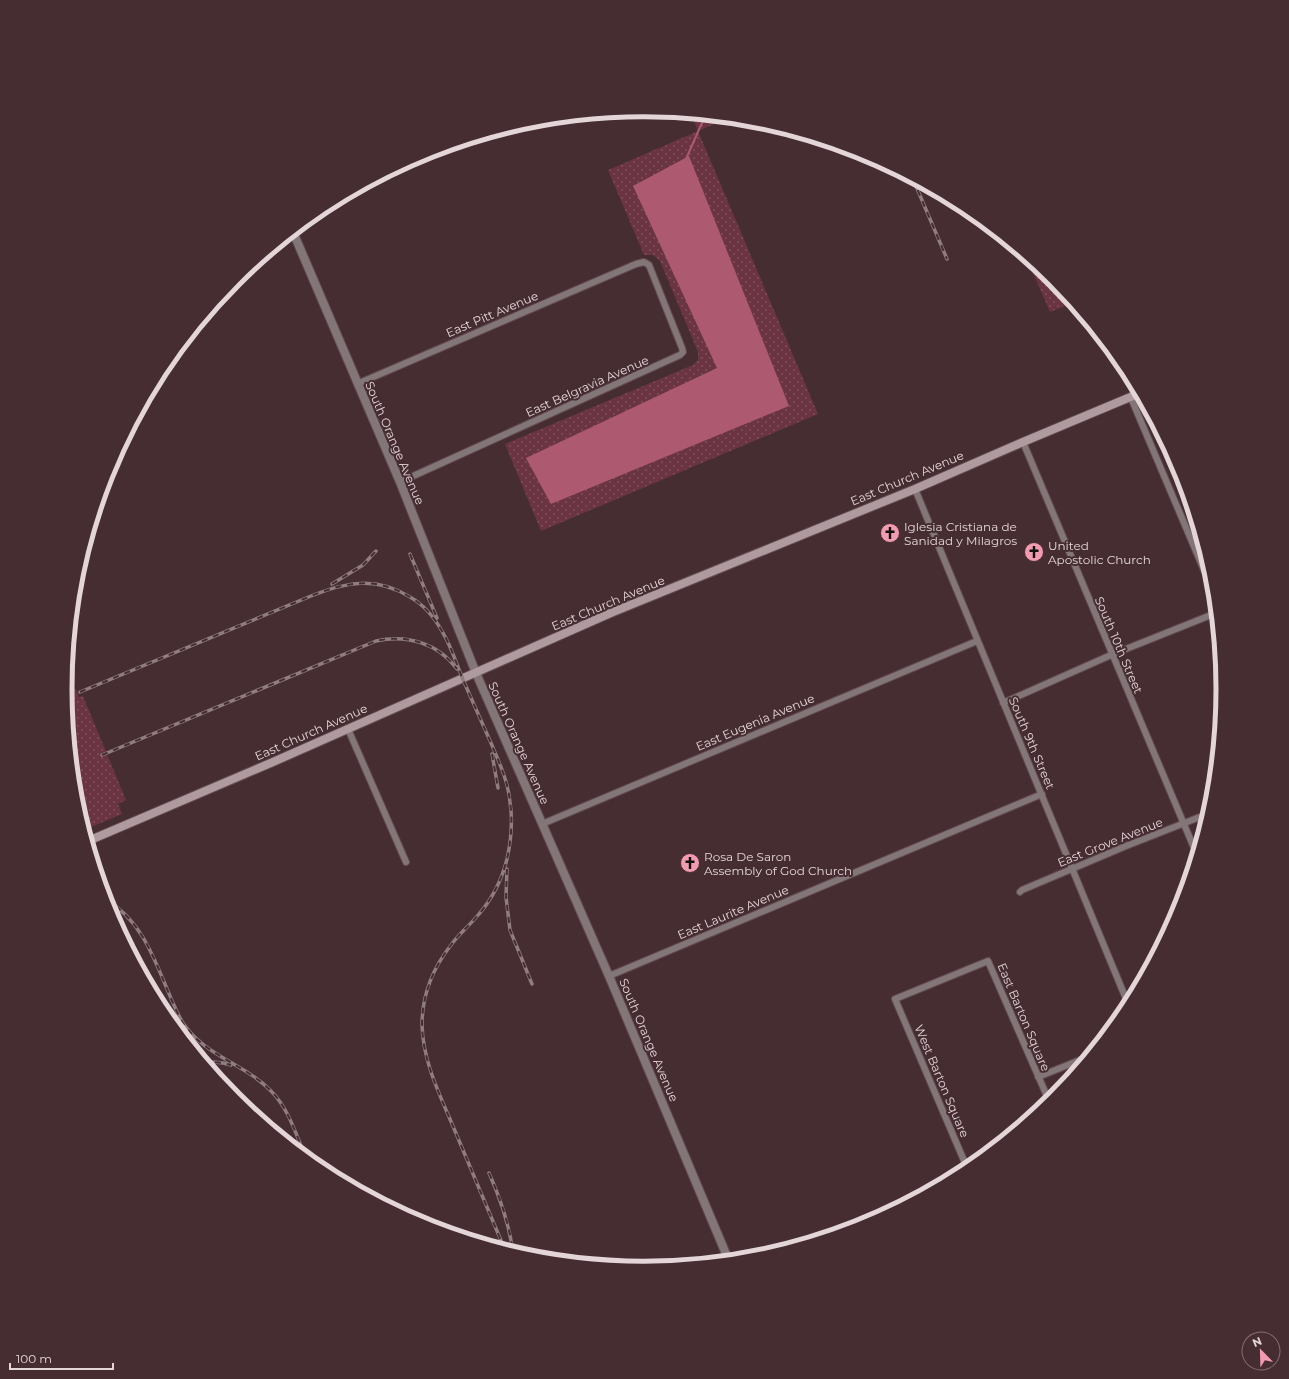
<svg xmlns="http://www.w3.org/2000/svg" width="1289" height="1379" viewBox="0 0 1289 1379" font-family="Montserrat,sans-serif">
<defs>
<pattern id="grass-dots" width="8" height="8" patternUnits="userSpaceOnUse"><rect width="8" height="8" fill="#6a3442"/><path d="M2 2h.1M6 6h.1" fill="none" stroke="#7f505d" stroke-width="1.8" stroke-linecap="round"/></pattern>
</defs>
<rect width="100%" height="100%" fill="#452d32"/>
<path fill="url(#grass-dots)" d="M691,115L728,118L698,131L818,414L541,531L505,444L693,365L698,360V352L660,261L653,255H644L608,170L698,131Z
M1026,257L1054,280L1073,303L1050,312Z
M67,669L79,697L83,696L126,800L118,804L122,814L84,830L76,802L65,689Z"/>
<path fill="#ad5a70" d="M689,156L789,406L551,504L526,458L717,368L633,186Z"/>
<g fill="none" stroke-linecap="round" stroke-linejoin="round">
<path stroke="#ad5a70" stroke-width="2" d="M686,159L705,116"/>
<g stroke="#624b50" stroke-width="8">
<path id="minor" d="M357,384L636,264L644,262L649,265L682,348L683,352L680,355L400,482
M1131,398L1215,596
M1023,442L1197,855
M915,489L1129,1006
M1003,703L1111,655L1216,613
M348,729L406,862
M542,824L977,641
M1020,892L1022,890L1126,846L1210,813
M609,976L1042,794
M1038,1077L1090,1056
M968,1170L895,999L988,961L1050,1103"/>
</g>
<g stroke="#624b50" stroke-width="10">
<path id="tertiary" d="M293,232L400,482L476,673L609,976L729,1261"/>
</g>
<g stroke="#624b50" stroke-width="10">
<path id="secondary" d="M88,841L273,762L613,612L915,489L1023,442L1140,393"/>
</g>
<use href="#minor" stroke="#837679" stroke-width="6"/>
<use href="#tertiary" stroke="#837679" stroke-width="8"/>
<use href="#secondary" stroke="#af9b9f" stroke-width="8"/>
<g stroke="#907d81" stroke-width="3.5">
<path id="rail" d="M913,179L947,259
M410,554L437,618
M332,584L363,565L376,551
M80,692L311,596C346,582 376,576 410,597C424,605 435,618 443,633C452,648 457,666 464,682C473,702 482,723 491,743C499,762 508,781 510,802C513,821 511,841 507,859C502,879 492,899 479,914C470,925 459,934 451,945C433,968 422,996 422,1025C423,1063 441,1097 455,1131C472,1171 488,1210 505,1250
M492,754L498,788
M102,755L376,641C406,634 438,643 457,669
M507,869L506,897L510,930L532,984
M106,900C142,920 155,961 170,996C174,1005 178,1015 183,1023C205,1056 245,1064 271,1091C289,1109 296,1135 306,1158
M203,1061L223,1063L231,1065
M489,1173C501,1200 509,1223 513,1252"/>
</g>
<use href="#rail" stroke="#452d32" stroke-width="2" stroke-dasharray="6" stroke-linecap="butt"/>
</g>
<defs>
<g id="church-disc" transform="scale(1)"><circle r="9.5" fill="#f29aaf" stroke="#452d32"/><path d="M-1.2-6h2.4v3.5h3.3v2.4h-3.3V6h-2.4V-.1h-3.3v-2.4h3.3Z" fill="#111"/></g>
</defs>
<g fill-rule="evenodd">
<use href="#church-disc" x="890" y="533"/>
<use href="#church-disc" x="1034" y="552"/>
<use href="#church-disc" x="690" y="863"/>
</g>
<g text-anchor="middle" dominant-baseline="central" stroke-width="4" stroke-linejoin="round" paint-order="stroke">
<g font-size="12" fill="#e4d5d8" stroke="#452d32">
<text transform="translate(492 314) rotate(-23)">East Pitt Avenue</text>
<text transform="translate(587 386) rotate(-24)">East Belgravia Avenue</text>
<text transform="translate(395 443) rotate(67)">South Orange Avenue</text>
<text transform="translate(907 478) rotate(-23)">East Church Avenue</text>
<text transform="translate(608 603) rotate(-23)">East Church Avenue</text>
<text transform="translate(1119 645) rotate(67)">South 10th Street</text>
<text transform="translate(755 722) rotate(-23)">East Eugenia Avenue</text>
<text transform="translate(311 732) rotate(-24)">East Church Avenue</text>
<text transform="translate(519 743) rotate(66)">South Orange Avenue</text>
<text transform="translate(1032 743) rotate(67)">South 9th Street</text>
<text transform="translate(1110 842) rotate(-22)">East Grove Avenue</text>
<text transform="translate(733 912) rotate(-23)">East Laurite Avenue</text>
<text transform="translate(1024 1017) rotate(67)">East Barton Square</text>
<text transform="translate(649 1040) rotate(67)">South Orange Avenue</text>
<text transform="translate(942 1081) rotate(67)">West Barton Square</text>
</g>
<g font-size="12" fill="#e4d5d8" stroke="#452d32" text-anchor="start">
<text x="904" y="526">Iglesia Cristiana de<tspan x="904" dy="14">Sanidad y Milagros</tspan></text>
<text x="1048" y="545">United<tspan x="1048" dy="14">Apostolic Church</tspan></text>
<text x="704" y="856">Rosa De Saron<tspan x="704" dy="14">Assembly of God Church</tspan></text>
</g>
</g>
<path d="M0 0H1289V1379H0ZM72 689a572 572 0 1 1 1144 0a572 572 0 1 1-1144 0Z" fill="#452d32" fill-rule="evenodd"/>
<path fill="none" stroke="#e4d5d8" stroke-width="5" d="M72 689a572 572 0 1 1 1144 0a572 572 0 1 1-1144 0Z"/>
<g transform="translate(1261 1351) rotate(337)"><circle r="19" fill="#452d32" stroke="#857074"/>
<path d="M0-3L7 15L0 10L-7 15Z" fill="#f29aaf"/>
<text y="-6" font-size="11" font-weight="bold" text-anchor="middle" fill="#e4d5d8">N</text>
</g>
<path d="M10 1363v6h103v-6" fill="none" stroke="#e4d5d8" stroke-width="2"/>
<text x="16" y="1363" font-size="12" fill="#e4d5d8" stroke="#452d32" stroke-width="3" paint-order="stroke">100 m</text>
</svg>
